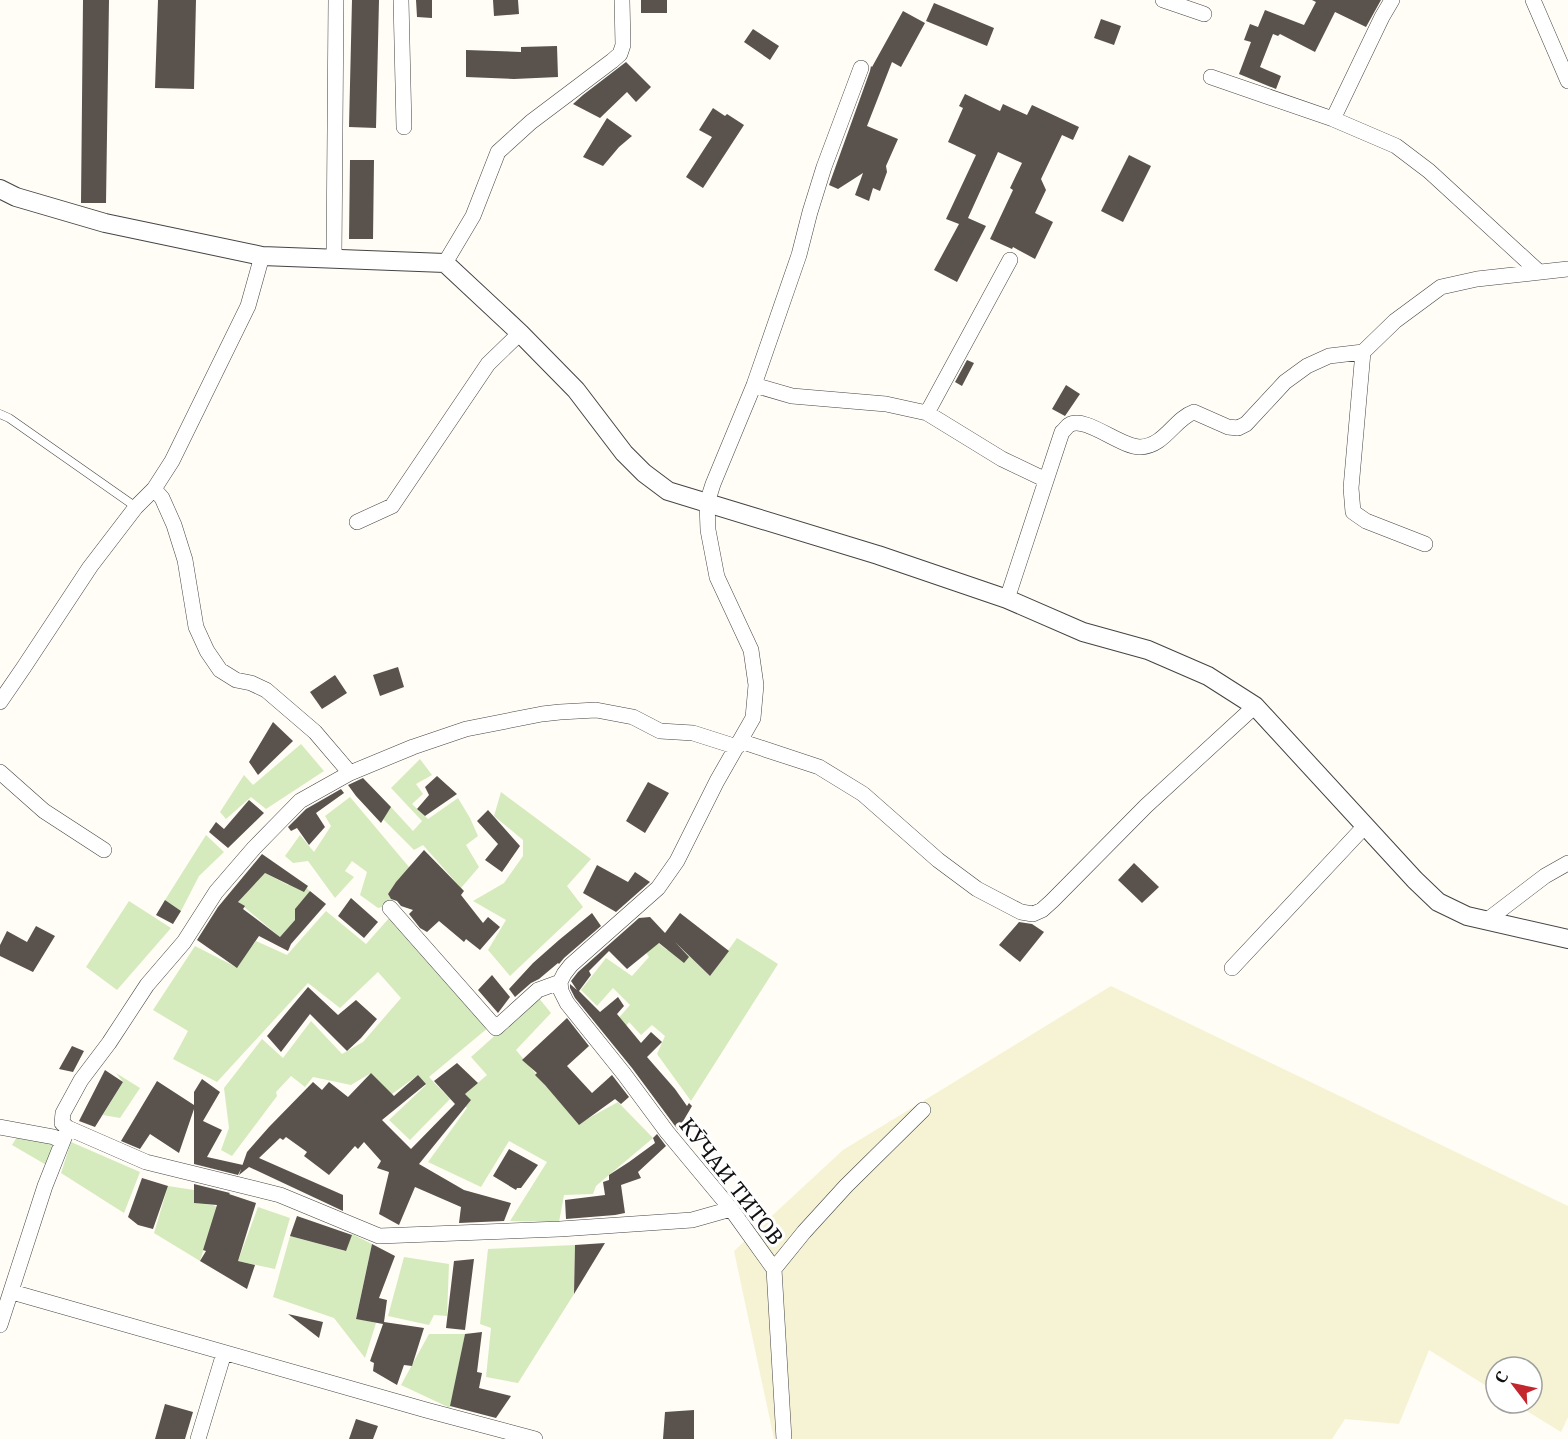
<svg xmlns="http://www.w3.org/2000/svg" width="1568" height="1439" viewBox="0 0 1568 1439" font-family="'Noto Serif',serif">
<rect width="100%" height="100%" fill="#fffdf5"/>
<path fill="#f6f3d4" d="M1111,986L1568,1206V1417L1561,1432L1514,1403H1532V1367H1496V1392L1429,1350L1399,1424L1345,1419L1332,1439H774L734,1251L843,1150Z"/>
<path fill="#d5ebbd" d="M301,744L324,771L266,809L251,797L226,819L220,812L244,775L253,785Z
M420,759L432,775L416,784L423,794L412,804L428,819L458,798L470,818L478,836L466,845L479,867L461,888L423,845L414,850L383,819L391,807L413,831L422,821L391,788Z
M501,792L591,859L567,886L583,907L510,976L488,950L506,920L473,901L504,883L523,856V840L494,816Z
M350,797L409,867L445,904L409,890L400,877L388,894L395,904L378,908L360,895L367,872L352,861L345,871L354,877L335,898L308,861L293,863L285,856L300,835L314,852L331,826L325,816Z
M206,835L224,852L199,876L181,911L165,900Z
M265,873L288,885L296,878L310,891L295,920L280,937L238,902Z
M129,901L171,928L117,990L86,967Z
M326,911L366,944L390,917L489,1027L429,1077L450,1099L410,1140L389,1120L426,1085L418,1075L373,1108L381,1084L371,1073L351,1085L313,1077L305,1087L291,1076L276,1092L277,1096L232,1156L221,1150L229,1128L224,1088L262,1039L283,1058L311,1021L342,1054L363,1042L401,998L378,972L340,1008L308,983L217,1082L173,1059L188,1031L153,1010L195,946L236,967L256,941L287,955Z
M649,936L667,950L675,942L710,976L737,938L778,964L691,1101L657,1054L665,1036L652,1025L641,1035L629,1022L623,1030L616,1021L630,1005L613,988L597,1006L581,990L606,958L632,976L649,957L641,945Z
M538,997L551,1013L516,1050L578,1124L618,1102L653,1138L596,1186L593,1194L564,1195L559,1222L510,1221L547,1162L509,1141L481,1187L428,1162L467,1108L458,1100L487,1075L471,1057Z
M116,1073L140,1088L120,1118L103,1115L123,1082Z
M18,1135H68L55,1170L12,1145Z
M71,1142L140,1172L124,1213L61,1173Z
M168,1186L194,1190L195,1203L213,1205L217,1207L200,1261L154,1233Z
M258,1207L290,1218L275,1269L238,1261Z
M352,1234L372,1244L356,1318L376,1323L365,1358L334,1318L273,1297L290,1236L345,1251Z
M575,1245L574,1294L518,1383L486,1377L491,1328L480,1324L488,1249Z
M404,1257L449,1264L447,1316L434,1315L429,1325L388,1316Z
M429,1334H465L450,1408L401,1385Z"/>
<path fill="#5a524d" d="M83,0H109L106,203H81Z
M158,0H196L194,89L155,88Z
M352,0H379L376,128L349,127Z
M416,0H432V18L417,17Z
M493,0H518L519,14L494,16Z
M641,0H667V13H641Z
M1312,0H1381L1366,27L1335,12L1315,52L1280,34L1278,36L1273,34L1260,67L1281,76L1276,89L1239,74L1251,42L1244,40L1250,24L1258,27L1265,10L1304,25L1316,2Z
M934,3L994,28L987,46L926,21Z
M903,11L925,23L901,67L892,62L867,126L898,139L886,166L887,172L880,191L873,188L869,201L855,195L863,173L838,189L829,185L870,71L871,66L872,67Z
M1101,19L1121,26L1114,45L1094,38Z
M753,29L779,46L770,60L744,42Z
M557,46L558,77L514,79L466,77V50L521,52V47Z
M626,62L651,87L636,102L627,92L600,118L573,104L583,95Z
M965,94L1000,111L1003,104L1027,115L1032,105L1079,127L1073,140L1062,135L1041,179L1046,190L1035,213L1053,222L1035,259L1013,247L1012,249L990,239L1013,190L1010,188L1022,163L998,152L968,218L986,226L957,282L934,270L959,224L946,219L976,155L948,142L963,108L959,106Z
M713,108L725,116L727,114L744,125L703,188L686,177L712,137L699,130Z
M607,118L632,136L619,147L603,166L583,157Z
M1129,155L1151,166L1123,222L1101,211Z
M350,160H374L373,239H349Z
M967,360L974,363L962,386L955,382Z
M1066,385L1080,394L1065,416L1052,409Z
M398,667L404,687L380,696L373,675Z
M335,675L347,693L322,709L310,692Z
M273,722L293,741L258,775L249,762Z
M437,776L457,794L425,816L417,809L429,795L425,787Z
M363,778L391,807L381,823L356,796L348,785Z
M648,782L669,793L645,833L626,821Z
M341,789L344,793L316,813L325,827L309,845L297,828L291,831L288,827L306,809Z
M249,800L264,813L228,848L209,832L216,822L224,829Z
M488,810L520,846L502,872L485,860L498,844L477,821Z
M424,850L464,891L461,895L483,923L488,917L500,927L480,950L466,939L464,942L439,921L427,932L420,928L409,914L413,910L401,906L397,901L391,899L388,894L396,882Z
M262,854L308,886L304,892L265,873L238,902L245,906L243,909L280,937L295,920V909L310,891L326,904L291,944L288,951L259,936L237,968L197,940L218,907Z
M1134,863L1159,887L1142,903L1118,880Z
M597,865L628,882L635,872L650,882L616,912L583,893Z
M351,898L378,922L364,938L338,916Z
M165,900L181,911L173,924L156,915Z
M592,913L601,926L564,958L559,964L558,963L539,979L531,983L515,997L509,989L533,963L559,940Z
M680,913L729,951L710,976L675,942L689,957L684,963L659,943L627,969L609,951L589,971L591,975L579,991L600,1012L618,997L624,1006L617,1014L641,1043L651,1032L662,1042L647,1057L675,1089L687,1106L689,1103L692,1106L678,1130L632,1068L575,998L570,988V984L577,990L571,981L578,972L639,918L650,917L665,933Z
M1019,922L1032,924L1044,932L1020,962L999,945Z
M36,926L55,936L33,972L0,956V945L7,931L27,942Z
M492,975L510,997L498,1013L478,990Z
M308,987L338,1015L356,1000L377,1019L361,1038L347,1051L310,1014L281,1052L267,1036Z
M567,1018L589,1046L567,1066L592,1093L612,1075L629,1097L621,1104L615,1099L579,1125L545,1085L535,1075L537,1073L522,1060Z
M72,1046L84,1051L73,1072L59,1069Z
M457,1063L478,1083L465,1094L471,1100L419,1164L464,1190L511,1203L504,1221L459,1223L461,1207L415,1187L399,1225L379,1214L389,1172L377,1168L381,1161L364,1142L358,1149L355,1146L329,1175L304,1156L307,1152L286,1137L283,1140L280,1138L259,1158L343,1195V1211L249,1167L239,1175L247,1152L269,1127L313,1082L322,1090L329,1082L348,1097L371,1073L394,1096L418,1075L426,1084L382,1120L411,1149L455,1104L434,1081Z
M105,1070L123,1082L95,1127L79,1121Z
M202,1079L220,1092L203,1121L222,1130L207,1157L243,1165L238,1175L194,1164V1109L179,1153L150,1134L140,1149L121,1141L157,1081L194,1105V1092Z
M657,1134L666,1146L638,1172L641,1178L621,1185L625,1213L615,1215L566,1219L565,1200L605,1195L603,1182L609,1180V1175L629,1162L655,1143L653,1138Z
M509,1149L538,1165L521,1188H517L516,1190L493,1176Z
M142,1178L168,1186L153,1229L138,1225L128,1217Z
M194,1184L230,1193L229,1194L256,1203L238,1261L255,1265L247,1289L200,1261L206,1251L203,1250L217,1205L194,1203Z
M297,1216L352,1235L346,1251L290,1236Z
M605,1243L574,1294L575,1245Z
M372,1244L395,1256L379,1298L387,1300L384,1322L424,1328L412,1366L404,1365L397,1385L373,1371L374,1363L370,1361L383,1324L356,1319Z
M474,1259L465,1330L446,1328L454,1261Z
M288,1314L323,1322L319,1338Z
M482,1332L477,1372L482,1373L479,1388L511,1396L496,1418L450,1406L465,1334Z
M165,1404L193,1412L185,1439H155Z
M694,1410V1439H663L665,1412Z
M356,1419L378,1426L373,1439H349Z"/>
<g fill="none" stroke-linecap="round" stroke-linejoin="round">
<g stroke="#444" stroke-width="9">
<path id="service" d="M0,414L9,418L136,507"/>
</g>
<g stroke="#444" stroke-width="16">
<path id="minor" d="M401,0L404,127
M1163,0L1204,14
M1392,0L1382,17L1333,119L1396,146L1429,171L1539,272
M1533,0L1568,81
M1211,77L1333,119
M334,259L336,0
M445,263L473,216L498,152L531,122L612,61L620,54L623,45L622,0
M1363,352L1351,488L1353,512L1366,521L1425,544
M754,385L792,396L886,404L927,413L1002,459L1046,480
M927,413L1010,260
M154,489L162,498L174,525L185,560L196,627L207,651L220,670L236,680L251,683L266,690L315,732L350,773
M357,522L392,506L488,364L520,333
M1007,599L1062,432C1065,430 1066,427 1069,425C1085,415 1120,447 1140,447C1165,446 1174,419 1194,412L1228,427L1238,428L1246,424L1285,382L1307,366L1329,356L1363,352L1395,321L1441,287L1477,279L1568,269
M0,702L24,667L90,567L136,507L154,489L172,461L248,306L262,256
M740,741L819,767L863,794L938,860L977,889L1021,912L1033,914L1042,910L1052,901L1146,806L1255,706
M0,772L44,811L104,850
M390,908L496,1028L538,990L560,982L564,974L571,965L658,888L677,861L717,781L753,718L756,685L751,650L717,577L708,530L707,503L713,484L754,385L799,255L810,212L824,167L861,68
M1486,921L1545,876L1568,863
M1232,968L1365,826
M560,982L561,991L567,1003L624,1074L667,1132L731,1209L774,1269L784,1439
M0,1127L54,1137L62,1142
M731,1209L692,1220L560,1229L379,1236L280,1195L146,1162L68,1128L62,1123L63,1113L81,1080L109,1043L147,985L184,942L216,892L254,848L300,801L350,773L413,747L466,729L542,714L560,712L596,710L633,717L660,731L693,733L737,747
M774,1269L804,1232L846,1186L923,1110
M12,1292L426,1410L535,1439
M0,1325L45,1186L68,1128
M198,1439L224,1353"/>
</g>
<g stroke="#444" stroke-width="20">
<path id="tertiary" d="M0,189L16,197L105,223L262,256L445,263L520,333L576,390L624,453L644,473L668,491L878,555L1007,599L1083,632L1148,650L1208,676L1255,706L1415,880L1438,902L1467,916L1568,939"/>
</g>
<use href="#service" stroke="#fff" stroke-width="8"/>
<use href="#minor" stroke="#fff" stroke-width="15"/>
<use href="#tertiary" stroke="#fff" stroke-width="18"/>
</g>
<g text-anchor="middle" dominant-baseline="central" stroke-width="6" stroke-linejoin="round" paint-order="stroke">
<g font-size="21" fill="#111" stroke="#fff">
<text transform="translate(732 1181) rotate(52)">КӮЧАИ ТИТОВ</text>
</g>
</g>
<g transform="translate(1514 1385) rotate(302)"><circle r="28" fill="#ffffff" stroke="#a0a0a0" stroke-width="1.5"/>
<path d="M0-4.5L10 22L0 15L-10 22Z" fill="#c4262e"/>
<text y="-9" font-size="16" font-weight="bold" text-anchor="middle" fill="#111111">С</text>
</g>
</svg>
